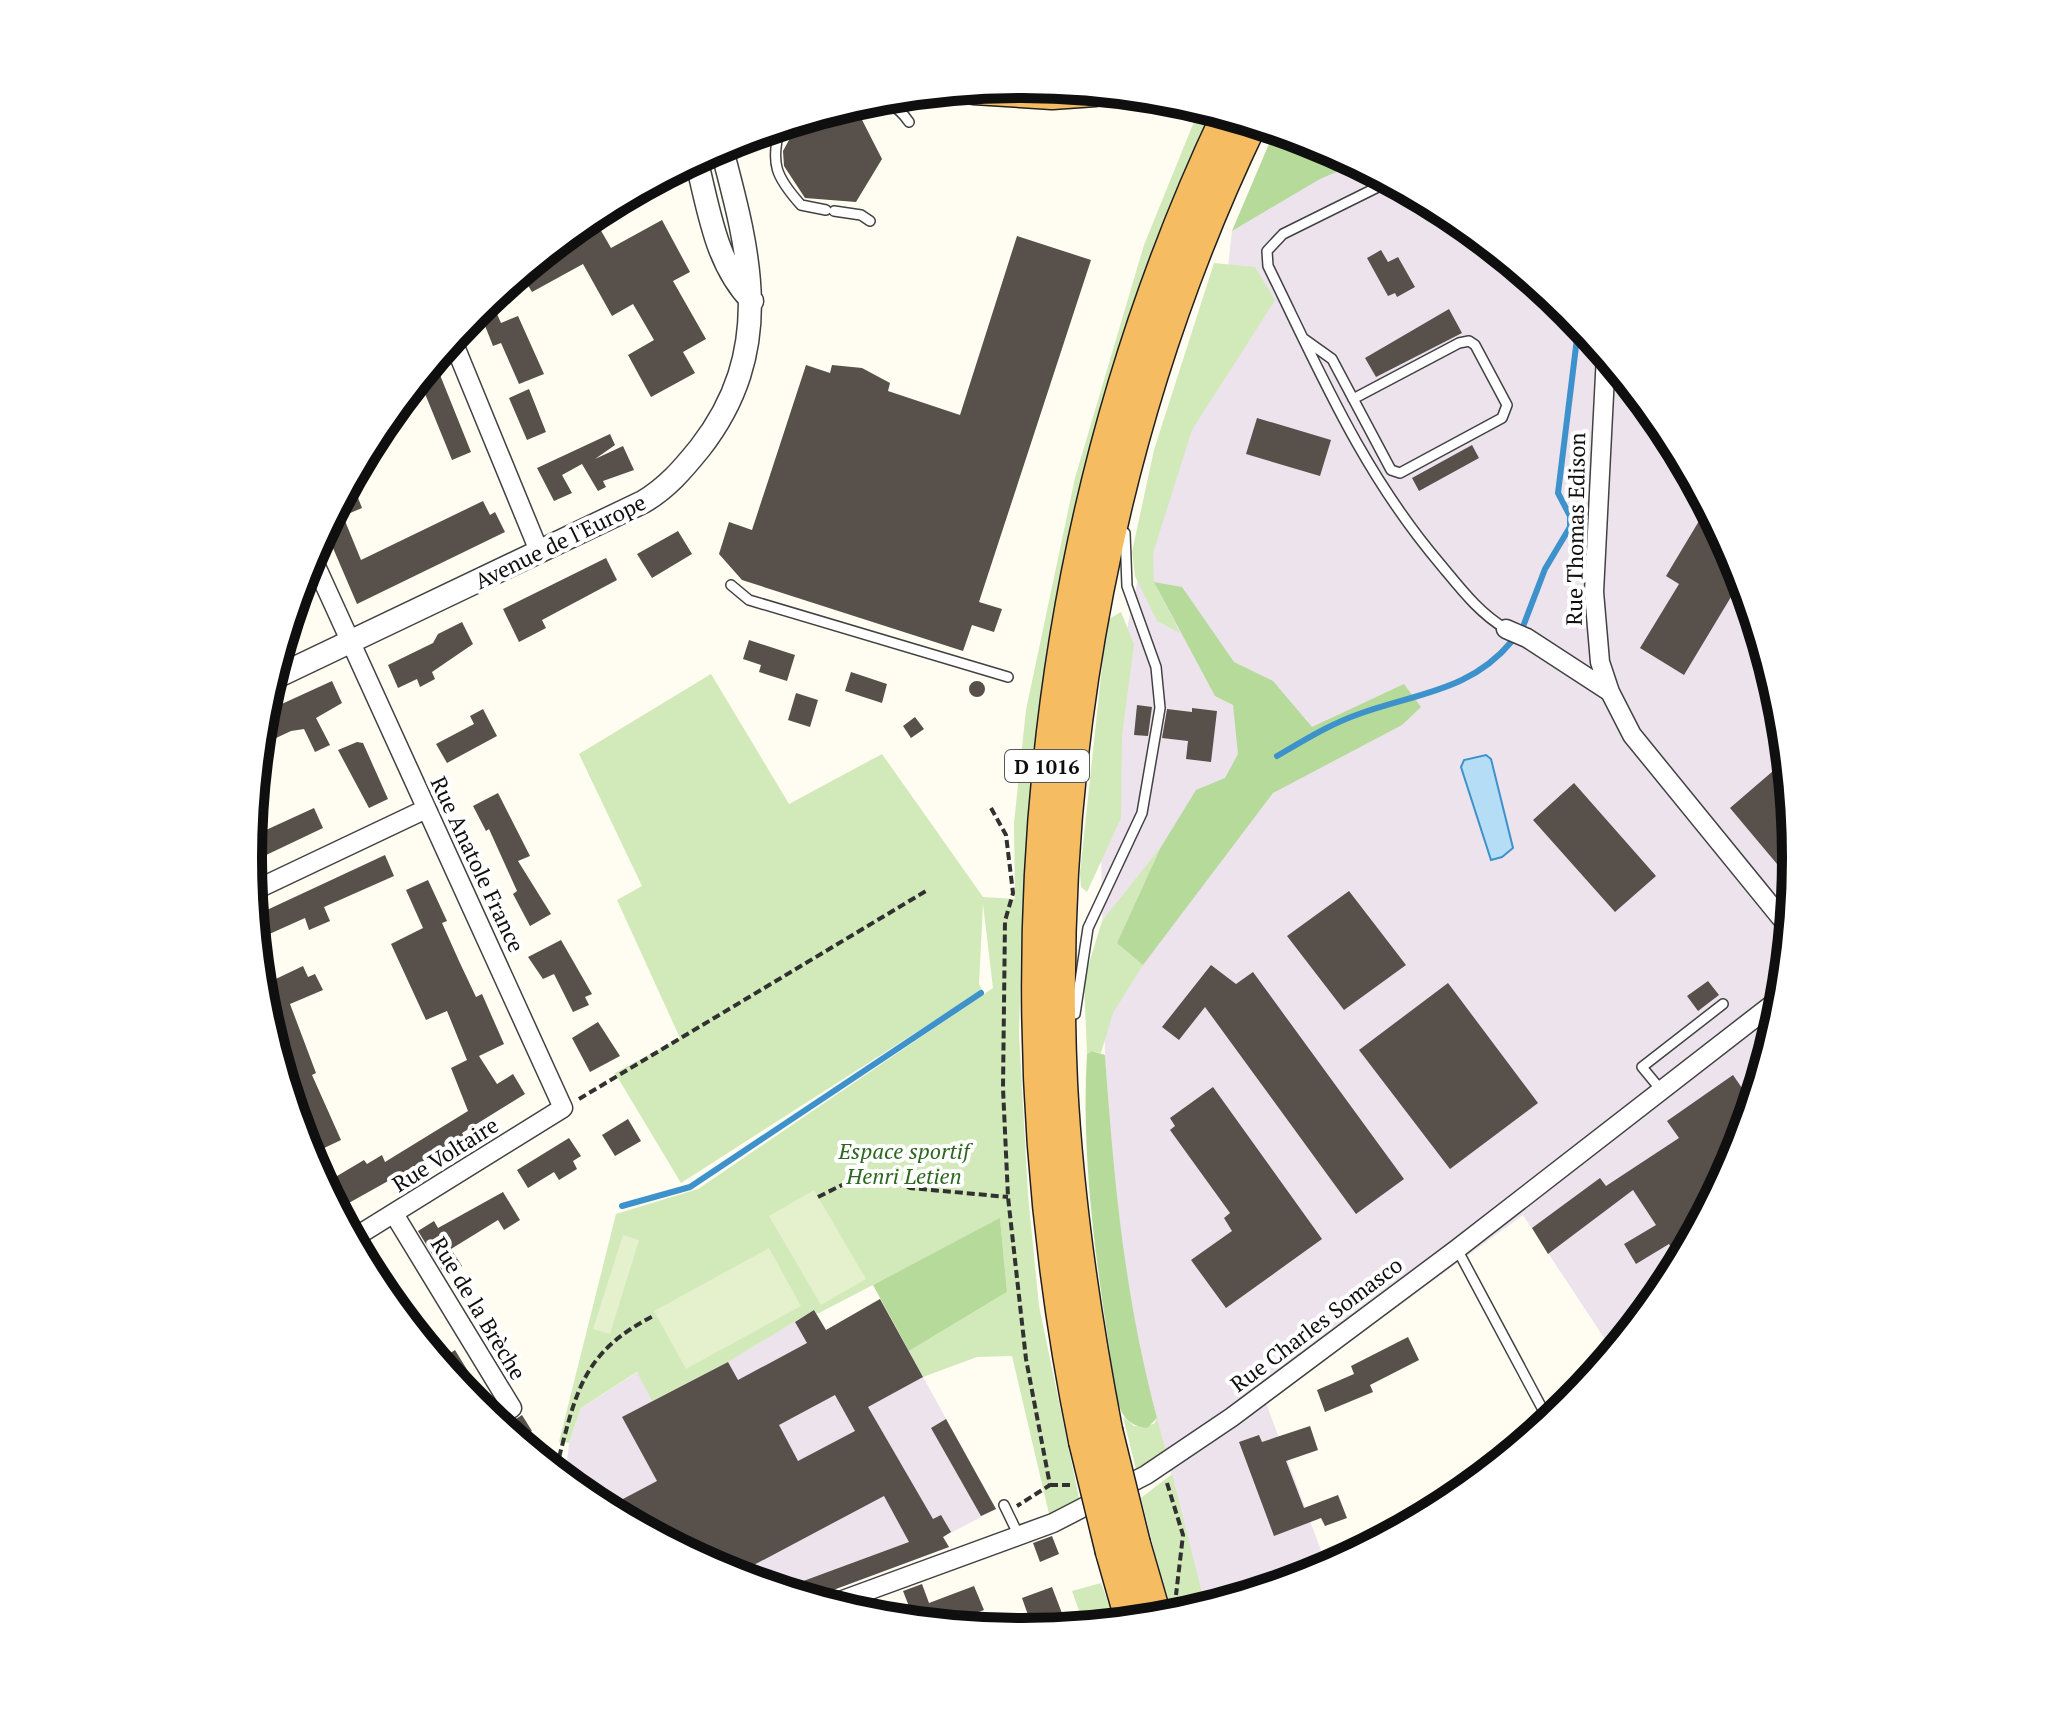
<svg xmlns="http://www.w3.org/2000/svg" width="2045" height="1717" viewBox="0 0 2045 1717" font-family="'PT Serif',serif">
<rect width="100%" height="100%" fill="#fffcf1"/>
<path fill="#ece3ed" d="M1275,130L1319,143L1453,215L1570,311L1667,429L1738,563L1782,708L1797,859L1782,1010L1738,1155L1666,1289L1614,1353L1523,1215L1266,1403L1328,1569L1206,1608L1139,1350L1116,1216L1105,1055L1101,854L1128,624L1166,453L1224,303L1232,231Z
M880,1299L996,1509L943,1537L949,1547L809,1599L726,1574L592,1502L565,1480L569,1443L581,1408L638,1372L652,1401L728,1362L814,1310L826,1330Z"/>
<path fill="#d2e9ba" d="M1200,107L1215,112L1035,763L1021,952L1019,1035L1028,1195L1039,1306L1080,1503L1050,1518L1012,1356L977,1357L923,1377L909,1351L1007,1292L1000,1219L817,1314L814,1310L728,1362L652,1401L637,1372L581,1408L569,1443L559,1442L616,1214L698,1189L993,988L983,904L979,984L982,990L681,1183L615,1073L680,1038L617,900L642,886L579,754L711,674L789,804L882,754L983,897L1015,899L1014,823L1026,710L1075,478L1144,245Z
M1214,263L1255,267L1275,300L1192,430L1153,553L1154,582L1180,633L1157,621L1135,576L1132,552L1154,450Z
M1121,612L1134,644L1122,735L1121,818L1087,892L1081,887L1080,873L1107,620Z
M1161,847L1117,943L1143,965L1113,1013L1101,1053L1092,1051L1087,1054L1084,980L1102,921Z
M1123,1417L1134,1426L1154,1424L1157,1418L1166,1452L1136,1469Z
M1172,1474L1206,1608L1171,1618L1141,1498Z
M1101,1583L1116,1624L1085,1627L1072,1591Z"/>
<path fill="#b6da9a" d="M1275,130L1319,143L1357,163L1320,179L1232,231Z
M1154,582L1182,587L1234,662L1273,681L1312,727L1404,684L1421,707L1402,725L1273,793L1143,965L1117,943L1161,847L1196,790L1225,778L1238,754L1233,705L1215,696Z
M1092,1051L1105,1055C1114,1182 1124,1294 1157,1418L1147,1428C1128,1425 1123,1418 1117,1400C1100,1285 1080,1170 1087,1054Z
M1000,1218L1007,1292L909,1351L873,1285Z"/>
<path fill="#e4f1cc" d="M814,1190L866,1279L821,1305L769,1216Z
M623,1235L639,1240L610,1334L593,1329Z
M769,1248L801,1306L686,1369L654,1311Z"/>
<path fill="#b6ddf6" stroke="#3d92cc" stroke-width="2" d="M1486,755L1491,759L1513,848L1502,857L1491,860L1461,767L1464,760Z"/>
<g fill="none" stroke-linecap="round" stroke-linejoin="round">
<path stroke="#3d92cc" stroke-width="6" d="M1524,624L1545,569L1570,527V516L1558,493L1579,322
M1277,756C1303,741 1330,724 1359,714C1417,693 1471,691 1512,641
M622,1206L690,1187L981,993"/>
</g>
<path fill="#58504b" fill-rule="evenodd" d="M830,111L858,112L882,159L856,202L805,198L784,166L783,151L800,120Z
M592,215L611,248L662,220L690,272L673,281L706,339L683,352L695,373L651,397L628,355L654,340L633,304L612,316L583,264L532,292L523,277V271Z
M1017,236L1091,260L979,602L1002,609L994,632L972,625L963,651L742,580L719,554L729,522L752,530L806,365L830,373L832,365L862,368L890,383L888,391L960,415Z
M1381,250L1388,262L1398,257L1415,287L1397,297L1395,293L1388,296L1367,258Z
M490,298L501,323L518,316L544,374L519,384L501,343L493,346L478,308Z
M1449,309L1462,333L1376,377L1365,358Z
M434,360L471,452L452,460L419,379Z
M529,389L546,432L527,440L509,398Z
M1257,418L1331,440L1320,476L1246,454Z
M610,434L615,445L595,459L623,446L634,470L603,481L606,487L598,491L582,464L562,475L572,493L554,501L537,468Z
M1472,445L1479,458L1419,491L1412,478Z
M351,480L362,508L343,516L361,560L483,501L490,515L495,512L505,532L357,604L327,534L331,533L327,524Z
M1708,506L1743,577L1684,675L1640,648L1679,584L1666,576Z
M678,531L692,554L652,578L637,554Z
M606,558L617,580L542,620L546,628L519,642L503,609Z
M462,622L473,644L432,672L435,679L420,687L417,679L398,688L388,665L433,643L438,634Z
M749,640L795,655L787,681L759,672L761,665L743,659Z
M851,672L887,684L882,703L845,691Z
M969 689a8 8 0 1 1 16 0a8 8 0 1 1-16 0Z
M332,681L342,703L316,718L330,745L315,752L304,729L291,731L259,746L262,713Z
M796,693L818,700L810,727L788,720Z
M1137,705L1152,707L1148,736L1134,735Z
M1192,708L1217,711L1211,762L1186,759L1188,741L1162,738L1167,709L1192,712Z
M483,709L497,736L447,763L436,744L474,724L470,716Z
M915,717L924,729L911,738L903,726Z
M357,742L363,743L388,799L369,808L338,750Z
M1787,759L1796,847L1777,864L1730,808Z
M1574,783L1656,876L1615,912L1533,820Z
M498,793L530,856L518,861L551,914L530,926L513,894L517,891L489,829L486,831L473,806Z
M314,808L323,828L262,857L253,836Z
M385,855L394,876L324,907L330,921L309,930L305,918L256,940L254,916Z
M428,880L447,921L442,923L459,961L476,997L482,994L504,1044L479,1056L497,1084L513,1074L525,1094L462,1133L465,1138L347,1204L332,1179L364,1160L367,1164L382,1155L385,1162L468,1111L451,1068L467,1060L447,1011L426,1020L391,944L423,928L406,890Z
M1349,891L1406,965L1344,1010L1287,936Z
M561,940L592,994L585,997L589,1005L573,1012L554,974L543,979L528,957Z
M1211,965L1236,984L1253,972L1404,1179L1356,1214L1205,1007L1179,1040L1162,1027Z
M303,966L308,977L315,974L323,990L290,1004L316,1073L312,1075L341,1140L320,1150L297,1099L302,1097L263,1011L261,986Z
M1708,981L1719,995L1698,1011L1687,996Z
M1448,983L1538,1103L1450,1169L1359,1050Z
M598,1022L620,1056L590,1072L572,1038Z
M1733,1075L1753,1104L1738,1155L1680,1262L1669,1244L1636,1264L1624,1244L1656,1225L1633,1190L1548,1254L1532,1228L1600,1178L1606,1186L1679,1138L1667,1121Z
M1213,1087L1322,1239L1226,1308L1191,1260L1232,1231L1224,1218L1230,1213L1170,1130L1175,1126L1170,1118Z
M628,1119L641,1141L615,1156L602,1135Z
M569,1138L581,1156L573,1161L577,1169L559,1180L554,1172L528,1188L517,1170Z
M503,1192L520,1220L504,1230L498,1220L451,1249L462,1266L445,1275L418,1231L434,1221L438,1228Z
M880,1299L923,1377L868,1407L933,1519L941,1515L951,1532L943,1537L949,1547L809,1599L779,1590L909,1542L884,1496L733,1576L604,1509L657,1481L622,1417L728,1362L738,1380L807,1343L795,1322L814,1310L826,1330ZM835,1395L855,1431L798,1461L779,1425Z
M1408,1337L1419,1360L1370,1385L1373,1392L1325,1412L1317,1390L1354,1374L1351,1366Z
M455,1350L490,1407L483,1413L438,1361Z
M522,1415L532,1431L516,1440L502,1428Z
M946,1419L996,1509L981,1516L931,1428Z
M1310,1426L1318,1450L1286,1461L1304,1508L1338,1495L1347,1518L1325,1526L1321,1518L1274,1536L1239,1442L1259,1435L1262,1442Z
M1052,1536L1059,1554L1040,1562L1033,1543Z
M922,1584L929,1603L974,1586L984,1610L944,1625L884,1619L910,1609L903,1591Z
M1052,1587L1068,1629L1034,1632L1022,1598Z"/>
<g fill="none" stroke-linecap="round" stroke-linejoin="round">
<g stroke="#424242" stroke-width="12">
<path id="service" d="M865,101C886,102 897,104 909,122
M780,127C770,164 776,177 801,205L826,210
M1390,181L1283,234L1267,251L1268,266C1321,374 1362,472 1441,565C1461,589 1479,613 1506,629
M834,211L861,215L870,221
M1304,339L1332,359L1391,470L1400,473L1502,418L1507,405L1475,345L1469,341L1459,343L1353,399
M731,585L749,600L1008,677
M1075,1014L1088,928L1142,813L1160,708L1156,667L1127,586L1125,533
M1661,1090L1642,1067L1723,1004
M1457,1249L1550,1423
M1004,1505L1019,1536"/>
</g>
<g stroke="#424242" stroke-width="21">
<path id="minor" d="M452,339L539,551
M1606,355L1594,592L1600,662L1610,692L1632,735L1790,929
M311,555L563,1108L352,1239
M1506,629L1527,638L1610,692
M251,892L426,809
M394,1214L512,1408L492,1420
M829,1605L1053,1523L1146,1475L1232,1417L1457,1249L1783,996"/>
</g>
<g stroke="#424242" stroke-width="25">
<path id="tertiary" d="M696,159C709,209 715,263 752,301
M272,679L643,502C667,488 683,469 700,448C776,350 750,255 721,146"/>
</g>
<g stroke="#202020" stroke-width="33">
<path id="trunk" d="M974,89L1052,94L1095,91
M1107,1430C1085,1315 1068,1200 1062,1083C1047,757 1110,418 1252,123
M1084,1441C993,997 1032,527 1227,115
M1135,1544L1157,1620
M1111,1552L1131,1622"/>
</g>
<path stroke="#313131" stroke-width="4" stroke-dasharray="8 4" stroke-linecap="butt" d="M991,808L1006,835L1013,893L1005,921L1003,1088L1008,1197L1026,1359L1050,1485L1017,1506
M579,1099L926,891
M818,1197L854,1179L875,1175L910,1188L1008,1197
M556,1469C576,1394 580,1353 655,1315
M1167,1483L1183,1535L1176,1595
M1050,1485H1071"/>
<use href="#service" stroke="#fff" stroke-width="9"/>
<use href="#minor" stroke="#fff" stroke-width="18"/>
<use href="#tertiary" stroke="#fff" stroke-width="22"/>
<use href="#trunk" stroke="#f5bc62" stroke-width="30"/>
<g stroke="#202020" stroke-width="33" stroke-linecap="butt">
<path id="trunk-bridge" d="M1107,1430L1135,1544
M1084,1441L1111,1552"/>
</g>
<use href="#trunk-bridge" stroke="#f5bc62" stroke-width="30"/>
</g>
<g text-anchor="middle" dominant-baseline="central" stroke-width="8" stroke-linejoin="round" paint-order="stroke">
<rect fill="#fff" stroke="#575757" stroke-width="2" x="1005" y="750" width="84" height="32" rx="6"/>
<g font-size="20" font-weight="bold" fill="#0f0f0f">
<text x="1047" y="766">D 1016</text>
</g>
<g font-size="22" fill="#0f0f0f" stroke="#fff">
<text transform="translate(1575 529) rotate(-89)">Rue Thomas Edison</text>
<text transform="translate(560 541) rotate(-26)">Avenue de l'Europe</text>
<text transform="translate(478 864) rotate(65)">Rue Anatole France</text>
<text transform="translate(445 1154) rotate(-32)">Rue Voltaire</text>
<text transform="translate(479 1308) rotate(59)">Rue de la Brèche</text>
<text transform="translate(1316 1324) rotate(-37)">Rue Charles Somasco</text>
</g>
<g font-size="22" font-style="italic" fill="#2d671f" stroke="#fff">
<text x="904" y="1150">Espace sportif<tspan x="904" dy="25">Henri Letien</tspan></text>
</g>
</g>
<path d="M0 0H2045V1717H0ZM262 858a760 760 0 1 1 1520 0a760 760 0 1 1-1520 0Z" fill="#fff" fill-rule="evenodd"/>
<path fill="none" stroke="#0f0f0f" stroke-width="10" d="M262 858a760 760 0 1 1 1520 0a760 760 0 1 1-1520 0Z"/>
</svg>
